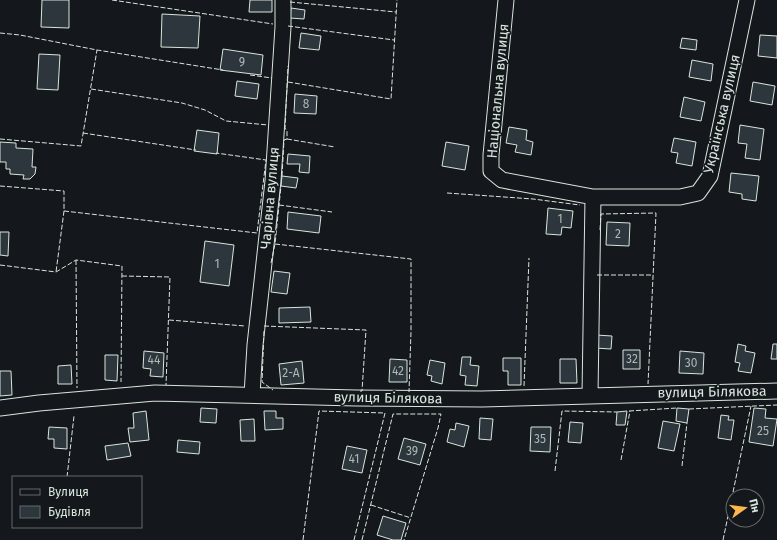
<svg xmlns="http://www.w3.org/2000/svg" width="777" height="540" viewBox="0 0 777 540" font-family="'Fira Sans',sans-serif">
<rect width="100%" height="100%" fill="#14181c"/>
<path fill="#2c363c" stroke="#d8e6dc" d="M42,0H69V28L41,27Z
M250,0H272V12H249Z
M291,8L305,10L304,19L290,18Z
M162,14L200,16L198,48L161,47Z
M301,33L321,36L319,50L299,48Z
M760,35L777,36V58L758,56Z
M682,38L697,40L696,50L680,48Z
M223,49L263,55L261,75L220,70Z
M39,54L60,55L58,90L37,89Z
M692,60L713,64L711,81L689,77Z
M237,81L259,84L257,99L235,96Z
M753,82L775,86L772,105L750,101Z
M295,94L317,96L316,114L294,113Z
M684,97L705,102L701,121L680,117Z
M740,125L764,129L760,160L745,158L747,144L738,143Z
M509,127L527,130L526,140L533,142L531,155L515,152L517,145L506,143Z
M197,130L219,133L217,154L194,151Z
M674,138L696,142L692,166L676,163L678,153L671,152Z
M0,142L16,143V148L33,149L32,167H36L35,174L30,179H23L24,175L10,174V169H6V162H0Z
M446,142L469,146L465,170L442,166Z
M288,154L310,156L309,173L299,172L300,164H287Z
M731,173L759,176L756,201L742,199V194L729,192Z
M282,176L298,178L296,188L281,186Z
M548,208L573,211L571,228L562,227L561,235L546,234Z
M288,212L321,216L319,233L287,229Z
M607,222L630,223L629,246L606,245Z
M0,232H9L8,256L0,255Z
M205,241L234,245L229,286L200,282Z
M274,271L290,273L287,294L271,292Z
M310,307L311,322L279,323V308Z
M596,335L612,336L611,349L595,348Z
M738,344L746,346L745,351L755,353L751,373L738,371L740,363L735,362Z
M773,344H777V359H771Z
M623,350H640V369H623Z
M144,351L164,353L163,377L150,376L151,369L143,368Z
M680,351L704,353L703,374L679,373Z
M105,355H118L117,381L105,380Z
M462,357H471L470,365L479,366L477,386L465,385L466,376L460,375Z
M503,358H521V385H508V371H503Z
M390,359L407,360V382H389Z
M560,359H576L577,383H560Z
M430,360L445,363L442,384L431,381L432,376L427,375Z
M302,361L304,383L281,385L279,364Z
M71,365L72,384H58V366Z
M0,371H11L12,395L0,396Z
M201,408L217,409L216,423L200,422Z
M677,408L689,409L687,423L676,421Z
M754,408L766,409L765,418L777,419L773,446L749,442Z
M146,411L149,440L130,442L128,428H134L133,413Z
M264,411H276V418H283V429L265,430Z
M627,411L625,425H616L617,412Z
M721,415L729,416L728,420H734L731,440L718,438Z
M480,418L493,419L491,440L479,439Z
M254,419L255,441H241L240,420Z
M663,421L680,424L674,451L658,448Z
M570,422L583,423L581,443L568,442Z
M456,423L469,426L464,447L447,442L450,429L455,430Z
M49,427L67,428V449L54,448V439H48Z
M531,427H551L550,452L530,451Z
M404,438L426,444L420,465L398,459Z
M178,440L200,442L199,454L177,452Z
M128,443L131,456L107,460L105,446Z
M347,446L367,450L362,473L342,469Z
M383,516L406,523L401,540H393L377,535Z"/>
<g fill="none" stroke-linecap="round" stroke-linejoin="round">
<g stroke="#d8e6dc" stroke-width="17">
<path id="minor" d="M506,0L491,155V171L502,180L593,197H680L698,193L710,176L747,0
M252,395L255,345L273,181L283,27V0
M590,395L593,197
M0,408L39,403L155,393L356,398L482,399L777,391"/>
</g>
<use href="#minor" stroke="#14181c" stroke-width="15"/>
<path stroke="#d8e6dc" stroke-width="1" stroke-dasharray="5 2" stroke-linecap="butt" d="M112,0L273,24
M290,2L396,12
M288,26L394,40
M0,33L20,35L97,50L223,70
M250,75L272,78
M288,82L391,99L397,0
M91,89L182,103L205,110L226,121L268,125
M83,133L196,150
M0,139L81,146L97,50
M287,139L335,147
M282,176L284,140L287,139V131L285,128L288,66
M0,186L64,191V211L56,272
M447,193L533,199L580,205
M279,205L332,212
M64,211L257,233L266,160L216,153
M600,230L601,214L656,213L648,384
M275,244L411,259V331L409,392
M76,260L77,388
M271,263L275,244L281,186
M0,265L56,272L76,260L122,266L121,382
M597,275H653
M122,276L170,277L166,385
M169,320L245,326
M264,326L366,330L362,391H360
M264,331L262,382L273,390
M524,386L529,258
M689,409L777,405
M629,411L677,408
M621,460L630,411
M682,466L687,423
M555,471L562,411L617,412
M67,477L74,416
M371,505L411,518
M303,540L319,411L385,413L354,540
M362,540L393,414H441L438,428L404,540
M723,540L751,406"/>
</g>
<g text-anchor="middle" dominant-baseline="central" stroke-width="3" stroke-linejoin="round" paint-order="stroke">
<g font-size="12" fill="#adbab4">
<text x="242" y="62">9</text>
<text x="306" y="104">8</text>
<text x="560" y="219">1</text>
<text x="618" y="234">2</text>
<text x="217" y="264">1</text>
<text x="632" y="359">32</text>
<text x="154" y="360">44</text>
<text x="691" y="363">30</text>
<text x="398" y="371">42</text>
<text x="291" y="373">2-А</text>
<text x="763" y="431">25</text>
<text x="540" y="439">35</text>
<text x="412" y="451">39</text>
<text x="354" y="459">41</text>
</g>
<g font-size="14" fill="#d8e6dc" stroke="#14181c">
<text transform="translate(498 91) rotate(-85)">Національна вулиця</text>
<text transform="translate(722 114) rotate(-77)">Українська вулиця</text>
<text transform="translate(270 198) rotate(-85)">Чарівна вулиця</text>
<text transform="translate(712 392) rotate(-1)">вулиця Білякова</text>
<text transform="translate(388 398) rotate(1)">вулиця Білякова</text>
</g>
</g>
<rect x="12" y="476" width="130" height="52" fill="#14181c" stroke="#626a69"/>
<rect x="20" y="489" width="20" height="6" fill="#14181c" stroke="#626a69"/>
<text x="48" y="496" font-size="12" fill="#d8e6dc">Вулиця</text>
<rect x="20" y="506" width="20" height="12" fill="#2c363c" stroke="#626a69"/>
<text x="48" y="516" font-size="12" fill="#d8e6dc">Будівля</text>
<g transform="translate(745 508) rotate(76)"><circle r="19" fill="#14181c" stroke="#626a69"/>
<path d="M0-3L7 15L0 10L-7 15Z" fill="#ffb74d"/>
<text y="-6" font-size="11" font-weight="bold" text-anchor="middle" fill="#d8e6dc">Пн</text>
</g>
</svg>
